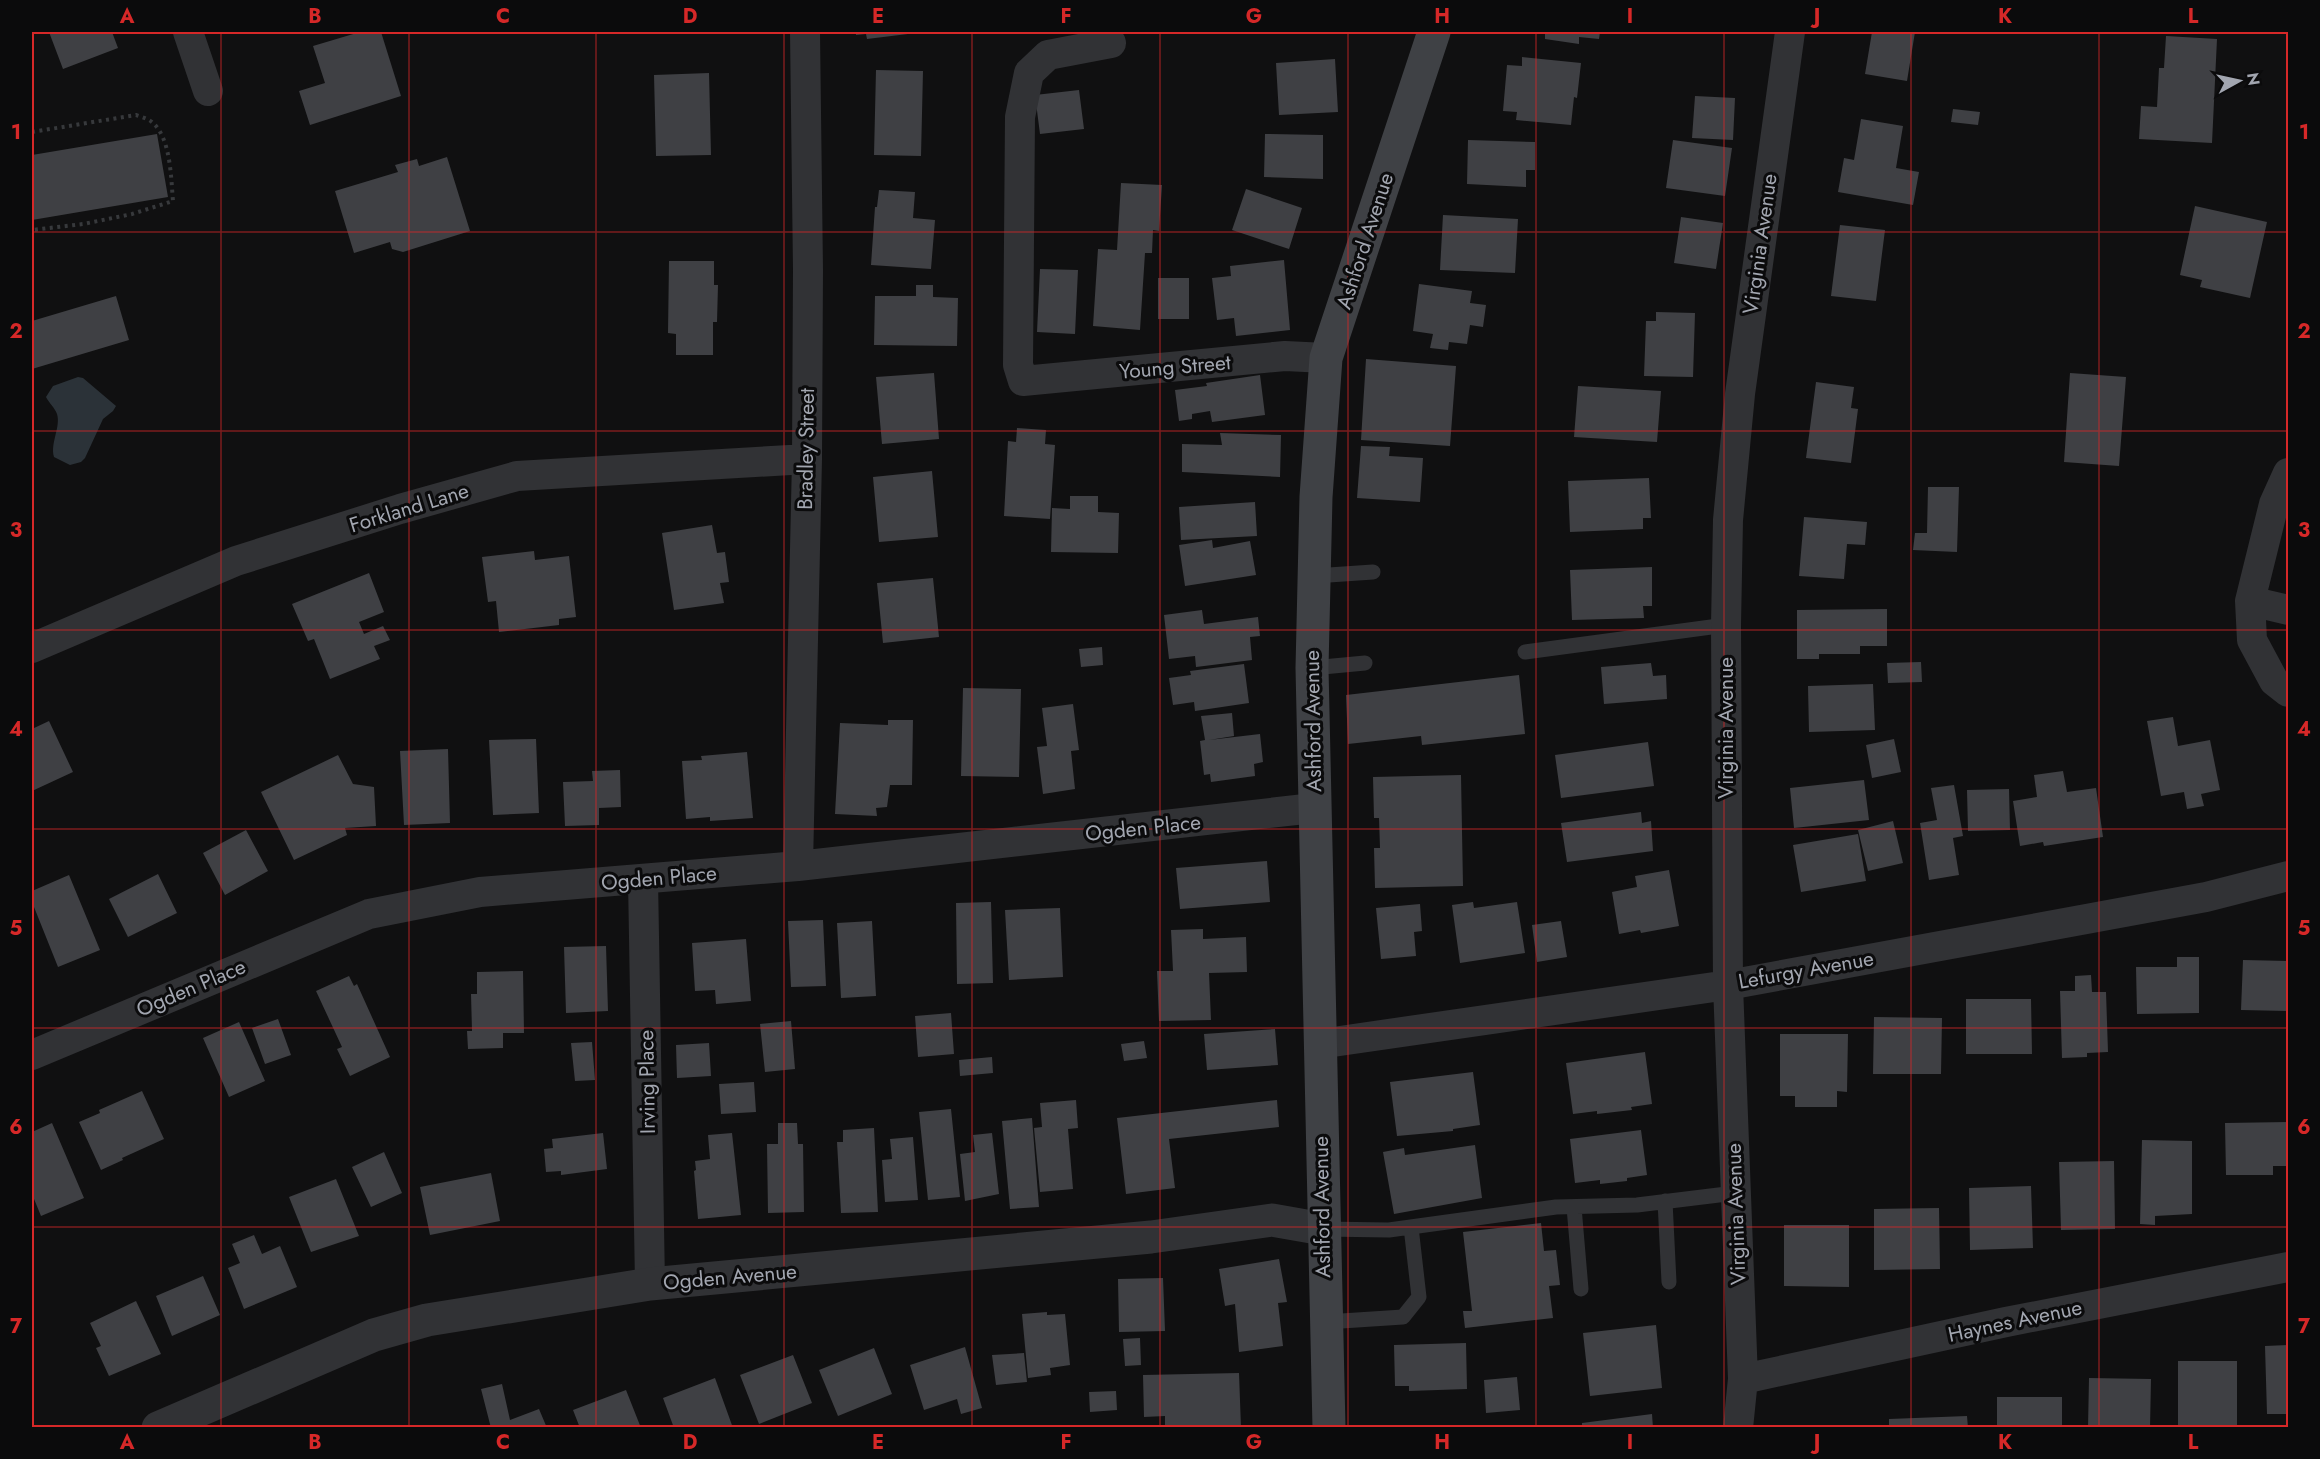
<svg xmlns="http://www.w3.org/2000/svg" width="2320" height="1459" viewBox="0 0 2320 1459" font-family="Jost,sans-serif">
<rect width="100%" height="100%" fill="#101011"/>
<path fill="#2b3238" d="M78,377L83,378L116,406L113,411L103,419L85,458L81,462L70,465L54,457C50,443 61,427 57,414C55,408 49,403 46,397L53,386Z"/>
<path fill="#3f4044" d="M49,32H112L118,48L63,69Z
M360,32H381L401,96L310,125L299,91L325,83L313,46Z
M856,32H916V33L867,39L866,34L856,35Z
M1535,32H1600L1599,39L1579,37V44L1545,39V34Z
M1872,32H1915L1907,81L1865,74Z
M2166,36L2217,39L2212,143L2139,139L2141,106L2157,107L2159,68H2164Z
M1522,57L1581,63L1577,98L1574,97L1571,125L1516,120L1517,112L1503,111L1507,65L1522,66Z
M1335,59L1338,112L1279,115L1276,63Z
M876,70L923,71L921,156L874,155Z
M709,73L711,155L656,156L654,75Z
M1079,90L1084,129L1040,134L1035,95Z
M1695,96L1735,98L1733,140L1692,138Z
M1953,109L1980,112L1978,125L1951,122Z
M1861,119L1903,126L1896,168L1919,172L1913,205L1838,192L1844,158L1854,160Z
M157,134L168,197L32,220V155Z
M1265,134L1323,135V179L1264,177Z
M1468,140L1535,142V170H1526V187L1467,184Z
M1673,140L1732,148L1725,196L1666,188Z
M447,157L470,231L403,252L392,249L390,242L354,253L335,191L398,172L395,165L417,159L419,166Z
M1121,183L1162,185L1159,231L1153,230L1152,253H1145L1140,330L1093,326L1098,249L1117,250Z
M1246,189L1302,208L1289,249L1232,230Z
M879,190L915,192L913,218L935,220L931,269L871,265L875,207H877Z
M2195,206L2267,222L2250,298L2200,287L2202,280L2180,275Z
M1443,215L1518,219L1515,273L1440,270Z
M1681,217L1723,223L1716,269L1674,263Z
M1840,225L1885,230L1876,301L1831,296Z
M1284,260L1290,330L1236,336L1234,318L1217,320L1212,278L1231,276L1230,266Z
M669,261H714V285H718L717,322H713V355H676V334L668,333Z
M1040,269L1078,270L1075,334L1037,332Z
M1158,278H1189V319H1158Z
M1419,284L1472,291L1470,303L1486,305L1483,327L1470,325L1467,344L1449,342L1448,350L1430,348L1433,334L1413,331Z
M916,285H933V297L958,298L957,346L874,345L875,296H916Z
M116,296L129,340L32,369V321Z
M1656,312L1695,313L1693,377L1644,376L1646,321H1656Z
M1366,359L1456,366L1450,446L1361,440Z
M934,373L939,439L882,444L876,377Z
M2070,373L2126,377L2119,466L2064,462Z
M1260,375L1265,415L1212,422L1210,411L1192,414V419L1179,421L1175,390L1207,386L1206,383Z
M1816,382L1854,387L1851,408L1858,409L1851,463L1806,458Z
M1578,386L1661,391L1657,442L1574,437Z
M1017,428L1046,430L1045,444L1055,445L1050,519L1004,516L1008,441L1016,442Z
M1220,433L1281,435L1280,477L1182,472V444L1222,445Z
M1361,446L1390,447L1389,456L1423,458L1420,502L1357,498Z
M932,471L938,537L879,542L873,477Z
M1649,478L1651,518H1643V529L1570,532L1568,481Z
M1928,487H1959L1957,552L1913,550L1915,533H1927Z
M1070,496H1098V512L1119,513L1118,553L1051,552L1052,508L1070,509Z
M1255,502L1257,536L1181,540L1179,507Z
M1804,517L1867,522L1865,545L1847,544L1844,579L1799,576Z
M712,525L717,553L725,552L729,582L720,583L724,603L674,610L662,533Z
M1212,540L1213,548L1250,541L1256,575L1185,586L1179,545Z
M534,551L535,560L569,556L576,617L559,619V625L499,632L496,601L488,602L482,557Z
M1652,567V606H1643L1644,618L1572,620L1570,570Z
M369,573L384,612L359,622L364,634L383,626L390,640L374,646L380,659L330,679L314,639L308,641L292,604Z
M933,578L939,637L883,643L877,583Z
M1887,609V646H1860V654H1819V659H1797V610Z
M1202,610L1204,624L1258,617L1260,636L1250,637L1252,660L1196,667L1195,656L1169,659L1164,615Z
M1102,647L1103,665L1081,667L1079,649Z
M1921,662L1922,682L1888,683L1887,663Z
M1651,663L1653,676L1666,675L1667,699L1604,704L1601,667Z
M1244,664L1249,703L1195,711L1194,702L1173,705L1169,678L1191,675L1190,671Z
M1519,675L1525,734L1422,745L1421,736L1348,744L1346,695Z
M1873,684L1875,730L1809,732L1808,686Z
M963,688L1021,689L1019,777L961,776Z
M1073,704L1079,750L1071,751L1075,789L1043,794L1037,747L1047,746L1042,708Z
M1232,713L1234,736L1209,740L1260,734L1263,762L1254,764L1255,776L1211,782L1210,774L1204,775L1200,741L1205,740L1201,716Z
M2173,717L2178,746L2210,740L2220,790L2201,794L2204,806L2187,809L2184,792L2161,796L2147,721Z
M888,720H913L912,785H890L887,807L876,808L877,816L835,814L840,723L888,725Z
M49,721L73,772L32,791V729Z
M536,739L539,813L493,815L489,740Z
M1894,739L1901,772L1872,778L1866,745Z
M1648,742L1654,786L1561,798L1555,755Z
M448,749L450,823L404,825L400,751Z
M747,752L753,818L710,821V817L686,819L682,761L702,760L701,756Z
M338,755L353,784L374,787L376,826L345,828L347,835L294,860L261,792Z
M620,770L621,807L599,808V825L565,826L563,782L593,781L592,771Z
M2063,771L2067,792L2096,788L2103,837L2044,846L2043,842L2020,846L2013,801L2037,797L2034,775Z
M1461,775L1463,886L1375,888L1374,848H1380L1379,818H1374L1373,777Z
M1864,780L1869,820L1794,828L1790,788Z
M1954,785L1963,836L1953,838L1959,875L1929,880L1920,823L1937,820L1931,788Z
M2009,789L2010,830L1968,831L1967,790Z
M1641,812L1642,823L1651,821L1653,851L1567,862L1561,823Z
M1893,821L1903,863L1868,871L1858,830Z
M246,830L268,871L225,895L203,853Z
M1858,834L1866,881L1801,892L1793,845Z
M1267,861L1270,902L1180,909L1176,868Z
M1669,870L1679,926L1641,933L1640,930L1619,934L1612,892L1637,887L1635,876Z
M158,874L177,913L128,937L109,899Z
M69,875L100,950L58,967L32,902V891Z
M991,902L993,983L957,984L956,903Z
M1473,902L1474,908L1517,902L1525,953L1460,963L1452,905Z
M1420,904L1422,931L1414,932L1416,956L1381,959L1376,908Z
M1060,908L1063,977L1009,980L1005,910Z
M823,920L826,986L791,987L788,921Z
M872,921L876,996L841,998L837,923Z
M1561,921L1567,957L1537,962L1532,925Z
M1203,929V939L1246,937L1247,972L1209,973L1211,1020L1159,1021L1157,971H1173L1171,930Z
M746,939L751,1001L716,1004L715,990L695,991L692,943Z
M606,946L608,1011L566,1013L564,947Z
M2177,957H2199V1013L2137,1014L2136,967H2177Z
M2243,960L2288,961V1011L2241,1010Z
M523,971L524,1033H503V1048L468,1049L467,1031H472L471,994H477V972Z
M2091,975L2092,992H2106L2108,1052L2087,1053V1057L2062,1058L2060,991H2075V976Z
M349,976L354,986L357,984L390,1057L350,1076L337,1049L342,1047L316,991Z
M1966,999H2031L2032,1054H1966Z
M951,1013L954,1054L918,1057L915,1016Z
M1874,1017L1942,1018L1941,1074H1873Z
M278,1019L291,1055L265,1064L252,1028Z
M791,1021L795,1069L765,1072L760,1024Z
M239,1022L265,1081L229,1097L203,1038Z
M1275,1029L1278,1065L1207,1070L1204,1034Z
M1780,1034H1848L1847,1092L1837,1091V1107H1795V1096H1780Z
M1144,1041L1147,1058L1124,1061L1121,1044Z
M592,1042L595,1080L575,1081L571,1043Z
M709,1043L711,1076L677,1078L676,1045Z
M1645,1052L1652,1104L1631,1107L1632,1110L1597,1114V1111L1573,1114L1566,1063Z
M992,1057L993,1073L960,1076L959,1060Z
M1473,1072L1480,1125L1453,1129V1131L1397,1136L1390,1082Z
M754,1082L756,1112L721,1114L719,1084Z
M142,1091L164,1139L122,1158L123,1160L101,1170L79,1122L100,1113L99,1110Z
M1076,1100L1078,1128L1068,1129L1073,1189L1040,1192L1034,1128L1042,1127L1040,1103Z
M1277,1100L1279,1127L1169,1139L1175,1188L1126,1194L1117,1118Z
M951,1109L960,1197L928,1200L919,1112Z
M1032,1118L1039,1207L1010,1209L1002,1121Z
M2288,1122V1166H2273V1175H2226L2225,1123Z
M52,1123L84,1198L41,1216L32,1194V1132Z
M778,1123H797L798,1144H803L804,1212L768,1213L767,1144H778Z
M874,1128L878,1212L841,1213L837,1142H843V1130Z
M1641,1130L1647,1175L1627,1178V1181L1600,1184V1180L1575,1183L1570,1139Z
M603,1133L607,1169L561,1175V1171L546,1172L544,1149L553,1148L552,1139Z
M732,1133L741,1215L698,1219L694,1171L696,1170L695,1161L710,1159L708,1135Z
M992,1133L999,1194L965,1201L960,1154L975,1152L973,1135Z
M913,1137L918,1200L885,1202L882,1160L892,1159L890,1139Z
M2142,1140L2192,1141V1214L2155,1216V1225L2140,1224Z
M1475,1145L1482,1198L1394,1214L1383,1152L1404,1148L1405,1155Z
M384,1152L402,1193L371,1207L352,1167Z
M2114,1161L2115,1229L2061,1230L2059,1162Z
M491,1173L500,1221L430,1235L420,1187Z
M336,1179L359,1236L311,1252L289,1197Z
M2031,1186L2033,1248L1970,1250L1969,1188Z
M1939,1208L1940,1269L1874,1270V1209Z
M1541,1223L1544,1251L1556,1250L1560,1285L1549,1286L1553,1318L1465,1328L1463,1311H1472L1463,1232Z
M1784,1225H1849V1287L1784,1286Z
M254,1235L262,1254L280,1246L297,1287L244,1309L228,1268L240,1263L232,1244Z
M1279,1259L1287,1302L1278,1303L1283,1346L1239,1352L1235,1304L1225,1306L1219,1269Z
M203,1276L220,1315L172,1336L156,1296Z
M1163,1278L1165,1331L1119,1332L1118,1279Z
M136,1301L161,1354L109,1376L96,1348L101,1346L90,1323Z
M1047,1312V1315L1065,1314L1070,1365L1050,1368L1051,1375L1028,1378L1022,1314Z
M1656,1325L1662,1388L1590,1396L1583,1333Z
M1140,1338L1141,1365L1125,1366L1123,1339Z
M1466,1343L1467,1389L1409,1391V1386H1395L1394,1345Z
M2288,1345V1414H2267L2265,1346Z
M965,1347L982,1408L961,1414L957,1399L924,1410L910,1365Z
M874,1348L892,1394L838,1416L819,1370Z
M1024,1353L1027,1382L996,1385L992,1355Z
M793,1355L812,1403L759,1424L740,1375Z
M2178,1361H2237V1428H2178Z
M1239,1373L1241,1428H1165V1416L1144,1417L1143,1375Z
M1517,1377L1520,1410L1486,1413L1484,1380Z
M715,1378L733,1428H674L663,1398Z
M2089,1378L2151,1379L2150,1428H2088Z
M502,1384L510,1420L539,1409L547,1428H491L481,1389Z
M626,1390L641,1428H580L573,1410Z
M1116,1391L1117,1410L1090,1412L1089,1392Z
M1997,1397H2062V1428H1997Z
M1652,1414L1653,1428H1582V1423Z
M1967,1416L1968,1428H1889V1419Z"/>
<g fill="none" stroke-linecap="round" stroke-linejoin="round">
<path stroke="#37393c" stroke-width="4" stroke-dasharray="3 4.5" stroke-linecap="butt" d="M32,132L136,115C142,117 149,119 153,123C171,139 171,179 173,201L132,214L83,224L32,230"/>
<path stroke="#313235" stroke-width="15" d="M1314,576L1373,572
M1525,652L1726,625
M1312,668L1365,663
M1665,1201L1669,1282
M1574,1207L1581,1289
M1323,1229L1389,1230L1556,1207L1637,1205L1735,1193
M1326,1322L1403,1317L1419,1297L1411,1227"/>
<path stroke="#313235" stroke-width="30" d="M188,32L208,91
M1111,43L1048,55L1029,73L1020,117L1018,365L1023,381L1285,356L1326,358
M2288,473L2274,504L2250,601L2252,640L2274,681L2288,692
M2250,601L2288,610
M32,648L236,561L400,509L517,476L807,459
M798,866L807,459L808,270L805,32
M643,879L650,1284
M1319,1044L1728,985L2206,897L2288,876
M32,1055L369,914L480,892L798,866L1314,808
M1743,1379L2006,1322L2288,1267
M1738,1428L1743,1379L1728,985L1726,625L1728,520L1740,394L1790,32"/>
<path stroke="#313235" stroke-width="33" d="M158,1428L374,1335L427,1320L650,1284L1151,1237L1272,1220L1323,1229"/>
<path stroke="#3f4145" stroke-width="33" d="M1329,1428L1312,668L1316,497L1326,358L1434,32"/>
</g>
<path fill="none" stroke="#d62828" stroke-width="1.5" stroke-opacity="0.55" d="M221,32V1428M409,32V1428M596,32V1428M784,32V1428M972,32V1428M1160,32V1428M1348,32V1428M1536,32V1428M1724,32V1428M1911,32V1428M2099,32V1428M32,232H2288M32,431H2288M32,630H2288M32,829H2288M32,1028H2288M32,1227H2288"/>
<g text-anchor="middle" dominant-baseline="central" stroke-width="6" stroke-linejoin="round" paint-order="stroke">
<g font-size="21" fill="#a2a6b0" stroke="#0b0b0c">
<text transform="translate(1365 241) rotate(-72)">Ashford Avenue</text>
<text transform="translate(1760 244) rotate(-82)">Virginia Avenue</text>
<text transform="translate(1175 367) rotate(-5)">Young Street</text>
<text transform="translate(806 449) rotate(-89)">Bradley Street</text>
<text transform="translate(409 508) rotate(-17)">Forkland Lane</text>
<text transform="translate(1313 721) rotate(-91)">Ashford Avenue</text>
<text transform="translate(1726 728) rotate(-90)">Virginia Avenue</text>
<text transform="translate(1143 828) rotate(-6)">Ogden Place</text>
<text transform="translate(659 878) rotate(-5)">Ogden Place</text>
<text transform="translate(1806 970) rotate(-10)">Lefurgy Avenue</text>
<text transform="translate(191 988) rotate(-23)">Ogden Place</text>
<text transform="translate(647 1082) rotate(-91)">Irving Place</text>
<text transform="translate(1322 1207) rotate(-91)">Ashford Avenue</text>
<text transform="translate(1736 1214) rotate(-92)">Virginia Avenue</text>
<text transform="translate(730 1277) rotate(-5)">Ogden Avenue</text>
<text transform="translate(2015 1321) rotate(-12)">Haynes Avenue</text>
</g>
</g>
<rect width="2320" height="1459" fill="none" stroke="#0b0b0c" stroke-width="66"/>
<g transform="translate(2239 81) rotate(82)" stroke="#0b0b0c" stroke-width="4.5" paint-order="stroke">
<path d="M0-4.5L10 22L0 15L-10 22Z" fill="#a2a6b0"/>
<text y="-9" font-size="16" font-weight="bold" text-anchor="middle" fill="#a2a6b0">N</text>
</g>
<rect x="33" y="33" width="2254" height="1393" fill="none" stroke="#d62828" stroke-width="2"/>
<g font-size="20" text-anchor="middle" font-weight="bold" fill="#d62828">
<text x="127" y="23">A</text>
<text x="315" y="23">B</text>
<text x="503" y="23">C</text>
<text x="690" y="23">D</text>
<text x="878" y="23">E</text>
<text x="1066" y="23">F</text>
<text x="1254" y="23">G</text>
<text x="1442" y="23">H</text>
<text x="1630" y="23">I</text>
<text x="1817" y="23">J</text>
<text x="2005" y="23">K</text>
<text x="2193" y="23">L</text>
<text x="16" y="139">1</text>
<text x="2304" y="139">1</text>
<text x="16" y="338">2</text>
<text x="2304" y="338">2</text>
<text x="16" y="537">3</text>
<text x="2304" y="537">3</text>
<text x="16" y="736">4</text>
<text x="2304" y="736">4</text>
<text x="16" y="935">5</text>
<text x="2304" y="935">5</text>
<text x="16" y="1134">6</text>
<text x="2304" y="1134">6</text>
<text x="16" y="1333">7</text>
<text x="2304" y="1333">7</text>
<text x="127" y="1449">A</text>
<text x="315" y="1449">B</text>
<text x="503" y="1449">C</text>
<text x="690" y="1449">D</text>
<text x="878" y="1449">E</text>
<text x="1066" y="1449">F</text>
<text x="1254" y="1449">G</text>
<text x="1442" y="1449">H</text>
<text x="1630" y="1449">I</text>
<text x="1817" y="1449">J</text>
<text x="2005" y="1449">K</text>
<text x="2193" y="1449">L</text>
</g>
</svg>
